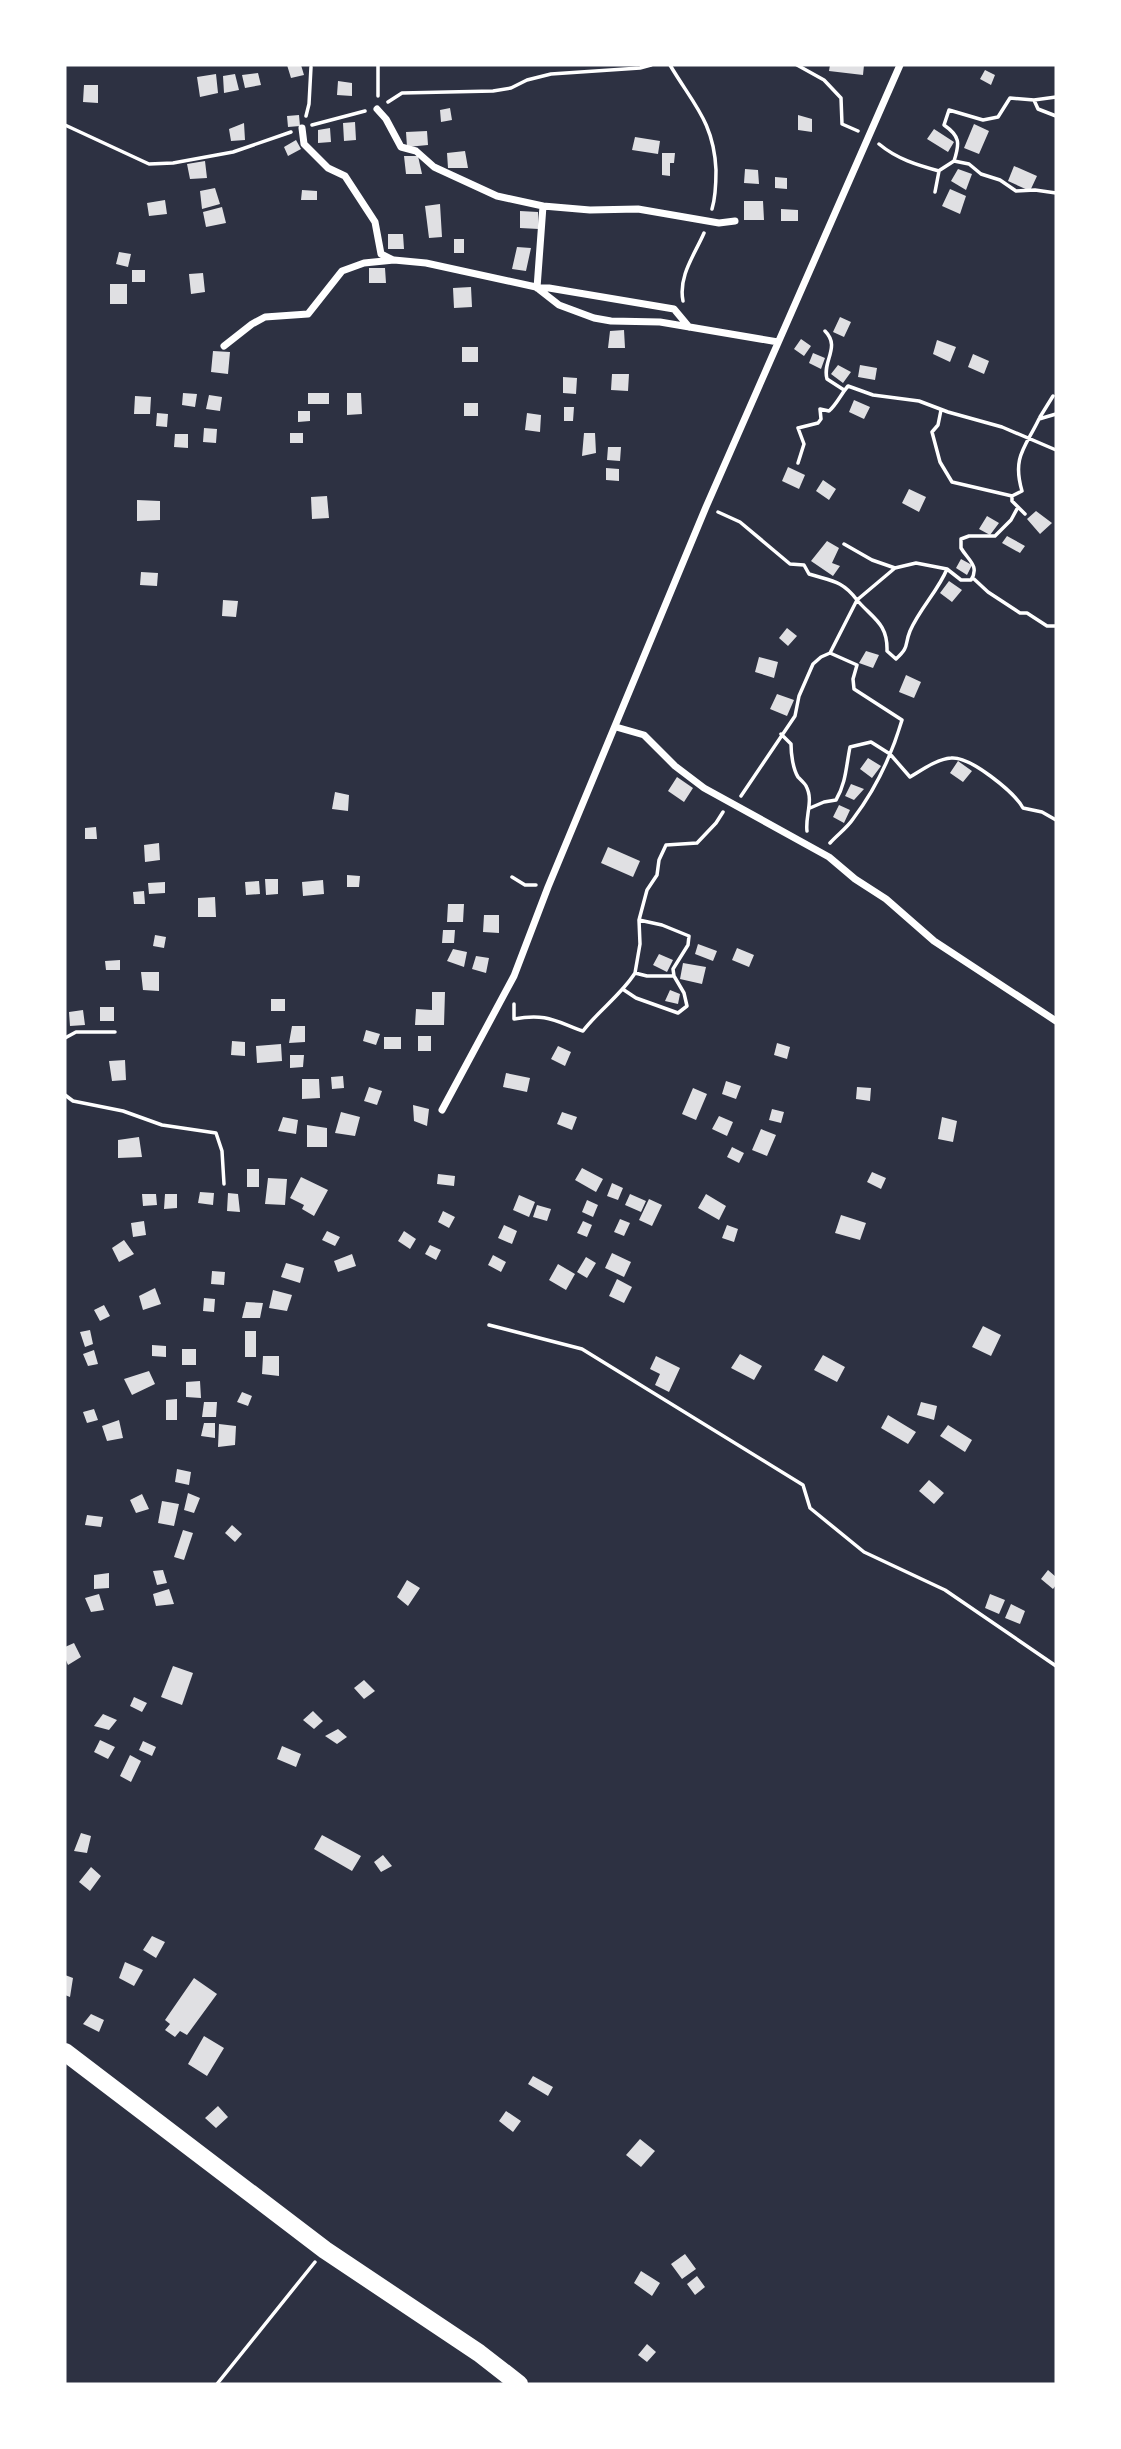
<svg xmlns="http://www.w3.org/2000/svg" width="1121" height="2449" viewBox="0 0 1121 2449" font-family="'Noto Sans',sans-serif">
<rect width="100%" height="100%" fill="#2d3142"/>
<path fill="#e0e0e3" d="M287,65H301L304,75L291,78Z
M830,65H864L863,75L829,71Z
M985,70L995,75L991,85L980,79Z
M258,73L261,85L245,88L242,75Z
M216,74L218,93L200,97L197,77Z
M235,74L239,90L224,93L223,76Z
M338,81L352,83V96L337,95Z
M84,85H98V103L83,102Z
M450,108L452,120L441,122L440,110Z
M299,115L300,126L288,127L287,116Z
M798,115L812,119V132L798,130Z
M355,122L356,140L344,141L343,123Z
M244,123L245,140L231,141L229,129Z
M974,124L989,131L979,154L964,148Z
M330,128L331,142L318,143V130Z
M934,129L954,142L948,152L927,139Z
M427,131L428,145L407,147L406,132Z
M635,137L660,141L658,154L632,150Z
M296,140L301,149L288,156L284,147Z
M465,151L468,168H448L447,153Z
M662,153H675L674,163H670V176L662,175Z
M404,156H418L422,174H406Z
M205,161L207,178L190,179L187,164Z
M1014,166L1037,176L1030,191L1008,181Z
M745,169L758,170L759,184L744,183Z
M958,169L972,174L966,190L951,181Z
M775,177L787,178V189L775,188Z
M215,188L220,204L202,209L200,191Z
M950,189L966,196L960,214L942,206Z
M302,190L317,191V200H301Z
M165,200L167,214L149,216L147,203Z
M744,201H763L764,220H744Z
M440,204L442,237L429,238L425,206Z
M222,207L226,223L206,227L203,212Z
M781,209L798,210V221H781Z
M520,211L538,212L539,229L520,228Z
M388,234H403L404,249H388Z
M454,239H464V253H454Z
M517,247L531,248L526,271L512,269Z
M119,252L131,254L128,267L116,264Z
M369,268H385L386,283H369Z
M132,270H145V282H132Z
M203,273L205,292L191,294L189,274Z
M110,284H127V304H110Z
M471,287L472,307L454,308L453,288Z
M840,317L851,322L844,337L833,332Z
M624,330L625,348H608L610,331Z
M801,339L811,346L804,356L794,349Z
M937,340L956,347L950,362L933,354Z
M462,347H478V362H462Z
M213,351L230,352L228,374L211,372Z
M813,353L825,358L821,369L809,363Z
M973,354L989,361L984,374L968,367Z
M838,365L851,372L843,383L831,374Z
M860,365L877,368L875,380L858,377Z
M612,374H629L628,391L611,390Z
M563,377L577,378L576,394L563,393Z
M183,393L197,394L195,407L182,405Z
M308,393H329V404H308Z
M347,393H361L362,414L347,415Z
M209,395L222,397L220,411L206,409Z
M135,396L151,397L150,414H134Z
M854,400L870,407L864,419L849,412Z
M464,403H478V416H464Z
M564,407H574L573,421H564Z
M298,411H310V421L298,422Z
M157,413L168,414L167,427L156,426Z
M527,413L541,415L540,432L525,430Z
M204,428L217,429L216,443L203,442Z
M290,433H303V443H290Z
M584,433H595L596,453L582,456Z
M175,434H188V448L174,447Z
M608,447H621L620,461L607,460Z
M788,467L805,475L799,489L782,481Z
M606,468L619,469V481L606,480Z
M823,480L836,489L829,500L816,491Z
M909,489L926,497L919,512L902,503Z
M327,496L329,518L312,519L311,497Z
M137,500L160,501V520L137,521Z
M1036,511L1052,523L1040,534L1027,519Z
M987,516L999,523L990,535L979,529Z
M1007,536L1025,546L1020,553L1002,543Z
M827,541L839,548L832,563L840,566L833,576L811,561Z
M961,559L972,565L967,575L956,568Z
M141,572L158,573L157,586L140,585Z
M949,581L962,590L952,602L940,593Z
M223,600L238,601L236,617L222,616Z
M787,628L797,636L788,646L779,638Z
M866,651L879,655L873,668L859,663Z
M759,657L778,662L774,678L755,672Z
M906,675L921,682L914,698L899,692Z
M777,694L794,700L787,716L770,709Z
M868,758L881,766L872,778L860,769Z
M958,761L972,771L963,782L950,773Z
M677,777L693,788L684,802L668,791Z
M851,784L864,789L854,800L845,796Z
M335,792L349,795L348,811L332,809Z
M839,805L850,810L844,823L833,817Z
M96,827L97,839H85V828Z
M159,843L160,860L145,862L144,845Z
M608,847L640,861L633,877L601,863Z
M347,875L360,876L359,887H347Z
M265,879H278V894L266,895Z
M323,880L324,894L303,896L302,882Z
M259,881L260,894L246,895L245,882Z
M165,882V893L149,894L148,883Z
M144,891L145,904H134L133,892Z
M215,897L216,917H198V898Z
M448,904H464L463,922H447Z
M484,915H499V933L483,932Z
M443,930H455L454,943H442Z
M155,935L166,937L164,948L153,946Z
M698,944L717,951L713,961L695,954Z
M737,948L754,955L749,967L732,960Z
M453,949L467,952L464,967L447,961Z
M659,954L673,960L667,972L653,965Z
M476,956L489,958L486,973L472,969Z
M120,960V970H106L105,961Z
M683,963L706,967L702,984L680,979Z
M141,972H159V991L143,990Z
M670,990L680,994L678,1004L665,1001Z
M432,992H445L444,1025H415L416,1009L432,1010Z
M271,999H285V1011H271Z
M100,1007H114V1021H100Z
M83,1010L85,1025L70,1026L69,1012Z
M292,1026H305V1042L289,1043Z
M366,1030L380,1034L376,1045L363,1041Z
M418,1036H431V1051H418Z
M384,1037H401V1049H384Z
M232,1041L245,1042V1056L231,1055Z
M777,1043L790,1047L787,1059L774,1055Z
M281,1044L282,1061L257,1063L256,1046Z
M558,1046L571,1052L565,1066L551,1059Z
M290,1055H304L303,1067L290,1068Z
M125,1060L126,1080L112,1081L109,1061Z
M506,1073L530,1078L527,1092L503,1087Z
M343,1076L344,1088L332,1089L331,1077Z
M302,1079H319L320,1098L302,1099Z
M726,1081L741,1086L736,1099L722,1094Z
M369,1087L382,1091L377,1105L364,1101Z
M857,1087L871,1088L870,1101L856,1099Z
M693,1088L707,1094L696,1120L682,1114Z
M413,1105L429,1109L427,1126L414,1121Z
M772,1109L784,1112L781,1123L769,1120Z
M341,1112L360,1117L355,1136L335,1133Z
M562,1112L577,1117L572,1130L557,1124Z
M719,1116L733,1122L727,1136L712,1129Z
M283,1117L298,1120L296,1134L278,1131Z
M942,1117L957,1121L953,1142L938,1139Z
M307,1125L327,1128V1147H307Z
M761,1129L776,1135L767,1156L752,1150Z
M139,1137L142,1157L118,1158V1140Z
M732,1147L744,1153L739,1163L727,1157Z
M582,1168L603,1179L596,1192L575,1180Z
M247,1169H259V1187H247Z
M872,1172L886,1178L881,1189L867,1182Z
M438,1174L455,1176L454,1186L437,1184Z
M301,1177L328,1190L314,1216L302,1209L304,1205L290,1198Z
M268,1178L287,1179L285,1205L265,1204Z
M612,1183L623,1188L618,1200L607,1196Z
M200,1192L214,1193L213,1205L198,1203Z
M228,1193L238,1194L240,1212L227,1211Z
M142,1194H156L157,1205L143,1206Z
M165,1194H177V1208L164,1209Z
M630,1194L646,1201L641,1212L625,1205Z
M706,1194L726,1206L719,1220L698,1208Z
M519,1195L535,1202L529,1217L513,1210Z
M649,1199L662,1205L652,1226L639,1220Z
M587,1200L598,1205L593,1217L582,1212Z
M537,1205L551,1209L547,1221L533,1217Z
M443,1211L455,1217L449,1228L438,1222Z
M841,1215L866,1223L860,1240L835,1233Z
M620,1219L630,1223L624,1236L614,1232Z
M144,1221L146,1235L133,1237L131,1223Z
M583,1221L592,1225L587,1237L577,1233Z
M504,1225L517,1231L512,1244L498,1238Z
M727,1225L738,1229L734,1242L722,1238Z
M327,1231L340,1237L335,1246L322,1240Z
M404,1231L416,1239L410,1249L398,1241Z
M124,1240L134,1254L119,1262L112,1248Z
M430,1245L441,1250L436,1260L425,1254Z
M612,1253L631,1262L624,1277L605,1268Z
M352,1254L356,1266L338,1272L334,1261Z
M493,1255L506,1262L501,1272L488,1265Z
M586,1257L596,1263L587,1278L577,1272Z
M286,1263L304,1268L300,1283L281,1277Z
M558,1264L575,1274L566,1290L549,1280Z
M212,1271L225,1272L224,1285L211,1284Z
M617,1279L632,1287L624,1303L609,1296Z
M155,1288L161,1304L143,1310L139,1296Z
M273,1290L292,1295L287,1311L269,1308Z
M204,1298L215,1299L214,1312L203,1311Z
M246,1302L263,1303L260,1318H242Z
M104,1305L110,1316L100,1321L94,1310Z
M983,1326L1001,1335L991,1356L972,1347Z
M90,1330L93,1344L85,1347L80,1332Z
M245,1331H256V1357H245Z
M152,1345L166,1346V1357L152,1356Z
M182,1349H196V1365H182Z
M94,1350L98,1364L88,1366L83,1354Z
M740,1354L762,1366L754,1380L731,1368Z
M823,1355L845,1367L837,1382L814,1370Z
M263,1356H279V1376L262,1374Z
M656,1356L680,1368L669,1392L655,1385L660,1374L650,1369Z
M149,1371L155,1384L132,1395L124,1379Z
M200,1381L201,1398L186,1397V1382Z
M242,1392L252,1396L248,1406L237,1402Z
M177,1399V1420H166V1400Z
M204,1402H217L216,1417H202Z
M921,1402L937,1406L934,1420L917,1415Z
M94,1409L98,1420L87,1423L83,1412Z
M888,1415L916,1432L908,1444L881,1428Z
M119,1420L123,1438L107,1441L102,1426Z
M204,1423H215V1438L201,1436Z
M219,1424L236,1426L235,1445L218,1447Z
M948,1425L972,1440L965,1452L940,1436Z
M177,1469L191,1472L189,1485L175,1482Z
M929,1480L944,1493L934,1504L919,1491Z
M188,1493L200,1498L194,1513L184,1510Z
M142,1494L149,1509L136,1513L130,1500Z
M162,1501L179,1504L174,1526L158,1523Z
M87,1515L103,1517L101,1527L85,1525Z
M232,1525L242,1534L235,1542L225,1533Z
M183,1530L193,1533L184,1560L174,1557Z
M163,1570L167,1583L157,1585L153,1571Z
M1048,1570L1056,1577V1585L1053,1589L1041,1579Z
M109,1573V1588L94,1589V1575Z
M407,1580L420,1588L408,1606L397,1597Z
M169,1589L174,1604L156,1606L153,1594Z
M99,1594L104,1610L91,1612L85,1598Z
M990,1594L1005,1600L999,1614L985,1608Z
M1011,1604L1025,1611L1020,1624L1005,1618Z
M74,1643L81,1657L68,1665L65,1658V1647Z
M173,1666L193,1673L182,1705L161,1697Z
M364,1680L375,1691L364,1699L354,1688Z
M134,1697L147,1703L142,1712L130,1706Z
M313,1711L323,1721L314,1729L303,1720Z
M103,1714L117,1720L109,1730L94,1726Z
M338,1729L347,1737L337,1744L325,1736Z
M100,1740L115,1747L108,1759L94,1752Z
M143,1741L156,1747L152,1756L139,1750Z
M282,1746L301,1754L296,1767L277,1759Z
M130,1755L141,1761L131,1782L120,1776Z
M81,1833L91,1836L87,1853L74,1851Z
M322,1835L361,1856L352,1871L314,1849Z
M383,1855L392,1866L381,1872L374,1862Z
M91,1867L101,1876L90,1891L79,1882Z
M152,1936L165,1942L156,1958L143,1950Z
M125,1962L143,1970L134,1986L119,1978Z
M65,1975L73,1978L70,1997L65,1995Z
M194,1978L217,1994L187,2035L180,2031L175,2037L165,2030L170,2024L165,2020Z
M91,2014L104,2020L99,2032L83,2024Z
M204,2036L224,2048L207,2076L188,2064Z
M533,2076L553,2087L548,2096L528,2084Z
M218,2106L228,2117L216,2128L205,2118Z
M506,2111L521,2121L513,2132L499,2121Z
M640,2139L655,2151L641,2167L626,2155Z
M685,2254L696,2269L682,2279L671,2264Z
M641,2271L660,2283L652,2296L634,2283Z
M697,2276L705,2287L695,2295L687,2284Z
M647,2344L656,2352L647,2362L638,2355Z"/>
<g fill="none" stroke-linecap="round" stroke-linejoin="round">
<path stroke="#fff" stroke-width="3.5" d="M378,65V96
M670,65C693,104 714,122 716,170C716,183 716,196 712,209
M797,65L824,80L841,98L842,124L858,131
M1034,100L1038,109L1056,116
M388,102L402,93L493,91L511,88L527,80L551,74L640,68L651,65
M306,116L309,104L311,67
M65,125L149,164L173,163L233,152L291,132
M312,125L365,111
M879,144C897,159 917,165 939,171L935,192
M954,161C960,143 960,136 944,125L949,110L983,120L998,117L1010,98L1034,100L1056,97
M940,170L954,161L969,164L981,174L1000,180L1016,191L1035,190L1056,193
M683,301C678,276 695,254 704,233
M825,331C841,347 822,361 827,379L844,390
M941,410L938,425L932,432L940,462L952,482L1012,496
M1040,417L1053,396
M798,463L804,444L798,428L818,423L821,419L820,409L829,411C837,404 841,394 848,386L873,395L919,401L948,412L1002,427L1056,450
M718,512L740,522L790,564L804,565L809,574C831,581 842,580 857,600L830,653L857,665L853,679L854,689L902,720C892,754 875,790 853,819C847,828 837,835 830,843
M1025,514L1012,501V496L1022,491C1012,457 1025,448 1039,419L1056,414
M844,544L872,560L895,568L916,563L947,569L961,580H971C980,566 968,560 961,548V539L969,536H995L1011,520L1018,507
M895,568L857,600C872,618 888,623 887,651L896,659C910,646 904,646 910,631C920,608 938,591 947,569
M974,579L988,592L1020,613H1027L1047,626H1056
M781,734L791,744C791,754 793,769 798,777C799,778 806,785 806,786C814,800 805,816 807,831
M741,796L795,716L799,696L813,664L821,657L830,653
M810,808L824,802L836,800C846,783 846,767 850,747L871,742L890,754L910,777C922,770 937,759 951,758C970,756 1014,792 1023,808L1042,812L1056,820
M512,877L525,885H536
M639,920L640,944L635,973L647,976H674L673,969L688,945L689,936L662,925L639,920L647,890L657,875L659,860L666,845L697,843L716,823L723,812
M624,990L636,998L678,1013L687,1006L684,993L674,976
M514,1004V1019C546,1013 555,1021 583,1031C599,1010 621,995 635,973
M65,1038L76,1032H115
M65,1095L73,1101L123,1111L162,1125L216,1133L222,1151L224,1184
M489,1325L582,1349L803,1485L810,1508L864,1552L945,1590L1056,1666
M217,2384L315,2262"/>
<path stroke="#fff" stroke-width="7" d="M377,109L386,119L401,147L416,151L434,167L497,196L543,206L537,288H549L674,309L689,327
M302,128L304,144L328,168L345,176L375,222L381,254L393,260
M543,206L590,210L638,209L719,223L735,221
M224,346L252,324L265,317L308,314L342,271L364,263L394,260L426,263L536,287L559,305L594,318L611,321L660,322L778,342
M616,727L644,735L675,766L704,788L829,857L855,879L886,899L934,941L1056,1021
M442,1110L514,976L548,887L706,507L900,65"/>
<path stroke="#fff" stroke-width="18" d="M65,2052L325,2250L479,2353L519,2384"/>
</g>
<rect width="1121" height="2449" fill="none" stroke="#ffffff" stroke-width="133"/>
</svg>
